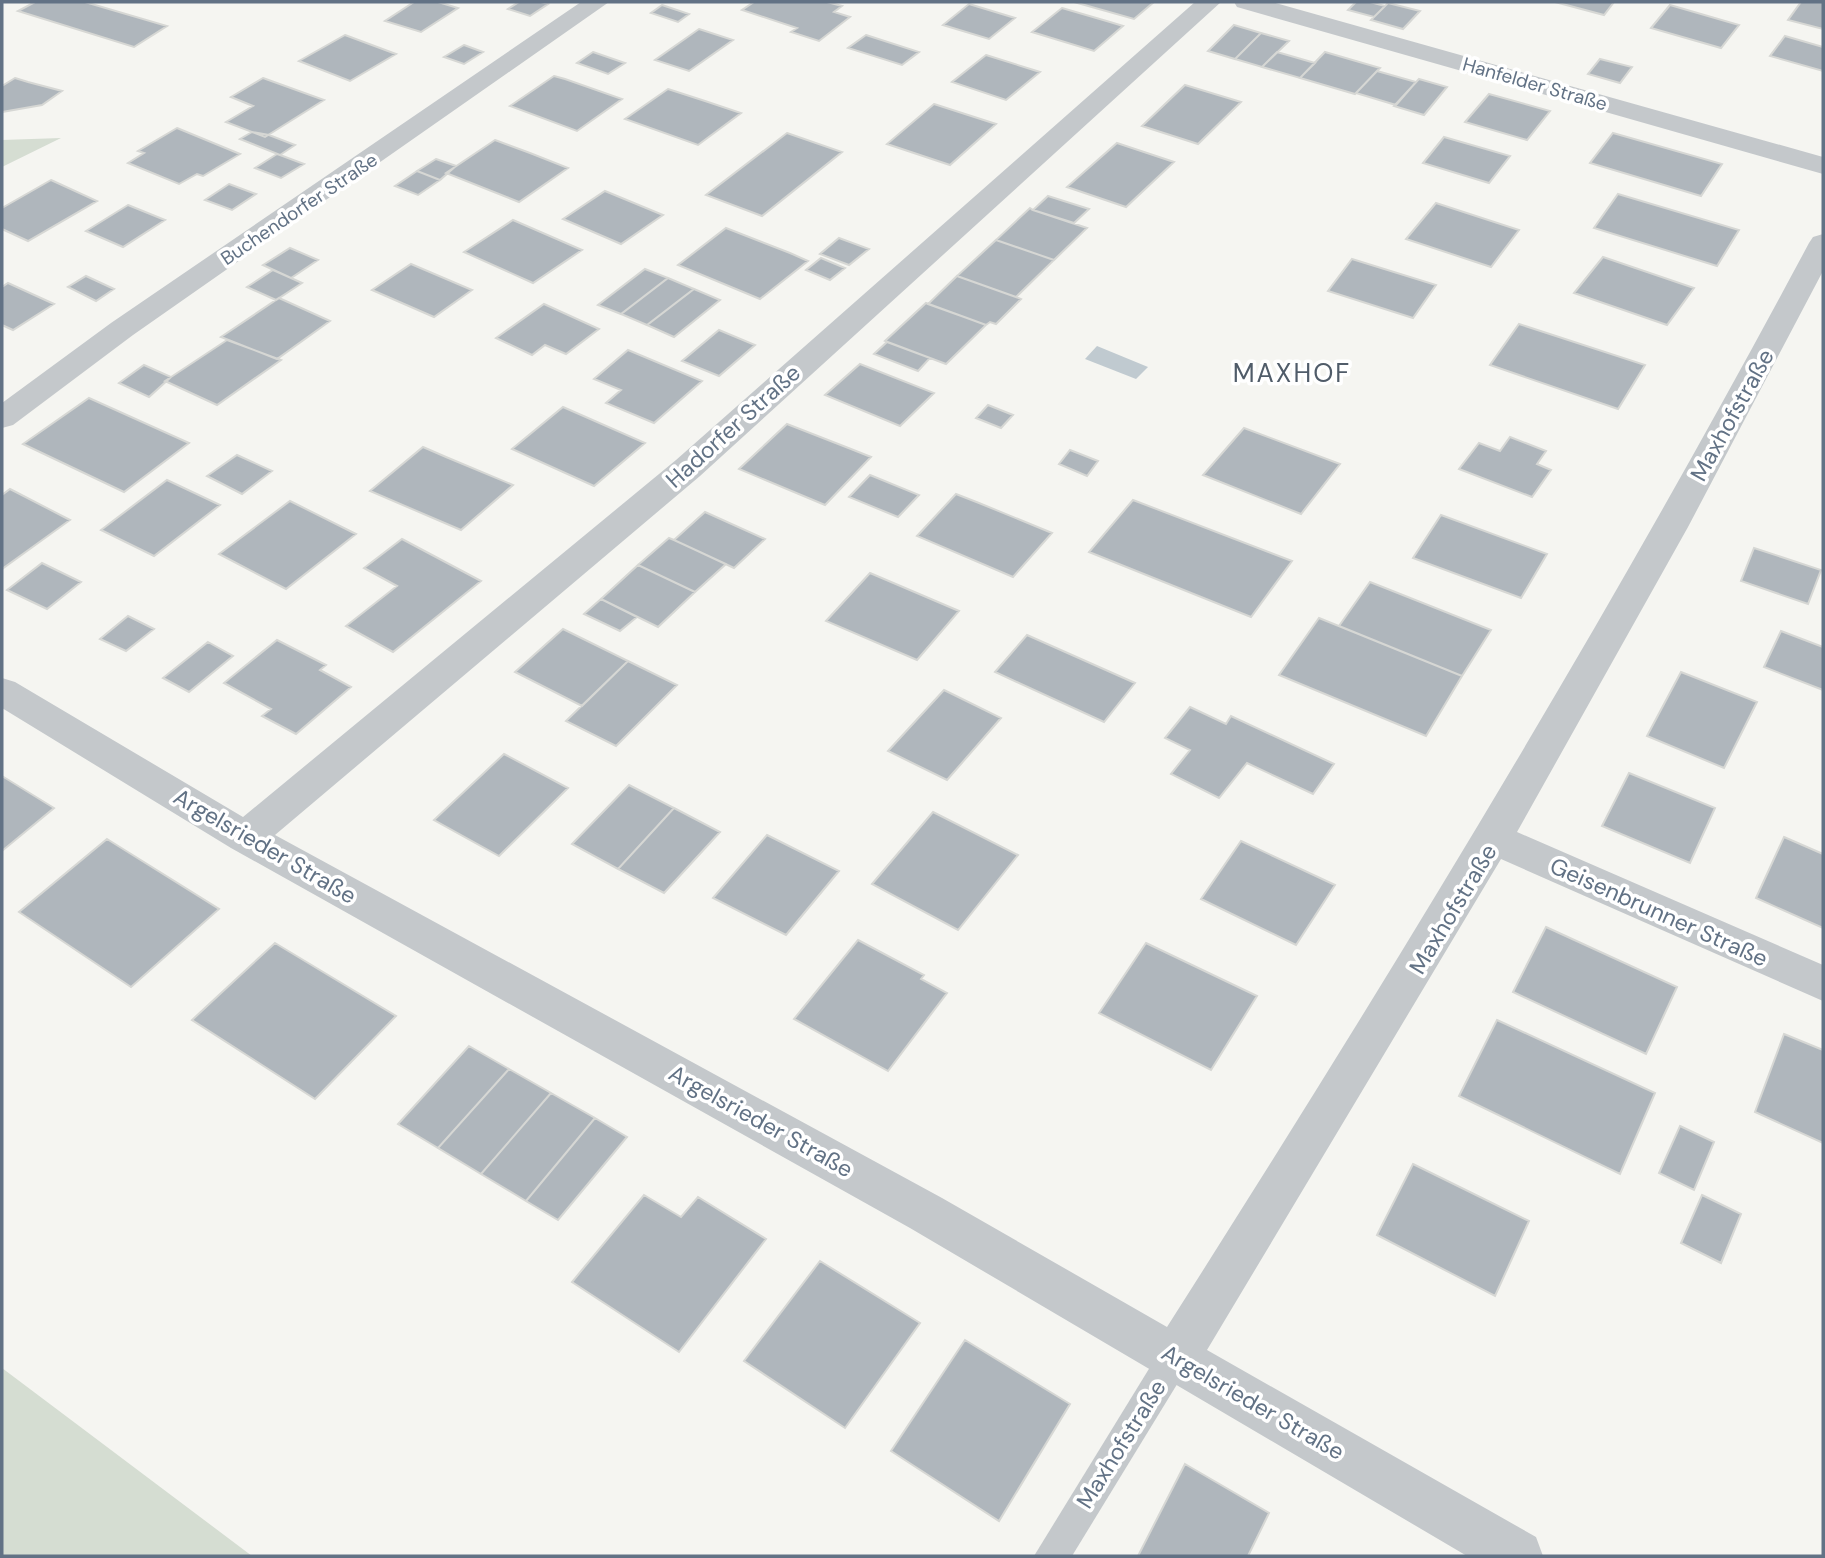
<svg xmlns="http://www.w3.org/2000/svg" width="1825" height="1558" viewBox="0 0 1825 1558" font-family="'DM Sans',sans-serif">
<rect width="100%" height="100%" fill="#f5f5f1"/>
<path fill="#d5ddd2" d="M61,138L2,167V140Z
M2,1368L252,1556H2Z"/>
<path fill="#c0cad0" d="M1097,346L1148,367L1136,379L1085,359Z"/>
<path fill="#afb6bc" stroke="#d6d7d4" stroke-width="2" d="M35,2H85L167,26L134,47L18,11Z
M414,2H438L458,8L421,32L385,21Z
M519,2H541L548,4L530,16L508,9Z
M754,2H827L842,6L834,12L850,17L819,41L791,32L797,28L742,10Z
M1074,2H1154L1134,19Z
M1356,2H1370L1385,6L1374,17L1348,10Z
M1555,2H1614L1604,15Z
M1801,2H1823V29L1788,20Z
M1388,3L1420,11L1403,29L1371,20Z
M969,4L1015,18L989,39L943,25Z
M662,5L689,14L678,22L651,13Z
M1670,5L1739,25L1721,48L1651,28Z
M1062,8L1110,22L1123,26L1094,51L1032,32Z
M1234,25L1261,33L1235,59L1208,51Z
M699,29L733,40L689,71L655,60Z
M1261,33L1289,41L1262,67L1235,59Z
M345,35L396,54L350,81L299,61Z
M866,35L919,52L902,65L848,48Z
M1785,36L1823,47V71L1770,56Z
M464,45L483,52L464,64L444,57Z
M593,52L625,63L608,74L577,63Z
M1277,52L1315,63L1300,78L1262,67Z
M1325,52L1380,68L1355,94L1300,78Z
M986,55L1040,72L1006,100L952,82Z
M1600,59L1632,67L1620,83L1588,74Z
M1377,71L1416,82L1396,105L1356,93Z
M554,76L565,79L622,99L577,131L510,106Z
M15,78L28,82L62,91L42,105L2,112V86Z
M263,78L324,100L265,137L226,122L253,106L231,97Z
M1419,79L1447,87L1424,115L1394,106Z
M1185,85L1241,102L1198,144L1142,126Z
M668,89L705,101L741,113L698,145L625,119Z
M1489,94L1550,111L1527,140L1465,122Z
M934,104L996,124L950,165L887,144Z
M177,128L240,154L203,176L197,174L179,184L128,163L144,153L138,151Z
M252,132L269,135L295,145L280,155L240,139Z
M787,133L842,152L762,216L706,195Z
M1613,133L1722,164L1701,196L1590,163Z
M1444,137L1510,156L1489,183L1423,163Z
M495,140L530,153L568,168L519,202L446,173Z
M1117,143L1174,162L1126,207L1067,187Z
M277,154L280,155L304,164L281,178L255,168Z
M436,159L456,166L440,180L417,171Z
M417,171L440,180L418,195L395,186Z
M51,180L97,201L28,241L2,229V208Z
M229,184L256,194L232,210L205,200Z
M605,191L663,215L621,244L563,219Z
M1618,194L1739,230L1717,266L1594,228Z
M1048,196L1089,209L1074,223L1033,210Z
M1436,203L1519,230L1491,267L1406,239Z
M128,205L165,220L123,247L86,231Z
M1030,208L1033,210L1087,228L1054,260L996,240Z
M513,220L582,250L533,283L464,252Z
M726,228L790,253L808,261L760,299L678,265Z
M839,238L869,249L849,265L820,254Z
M996,240L1054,260L1016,297L957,276Z
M290,248L318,260L291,278L263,265Z
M1603,257L1694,288L1667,325L1574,293Z
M821,258L845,268L830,280L806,270Z
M1352,259L1436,285L1413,318L1328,291Z
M411,264L472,290L434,317L372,290Z
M645,269L668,278L621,314L598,305Z
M273,270L291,278L302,283L276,300L247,287Z
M86,276L114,289L96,301L68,287Z
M957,276L1016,297L1021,299L996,324L990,322L986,325L928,304Z
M668,278L694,289L647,325L621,314Z
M8,283L54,304L13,330L2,325V287Z
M694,289L720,300L674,337L647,325Z
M279,298L330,321L277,359L221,337Z
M926,303L986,325L946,364L885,341Z
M544,304L599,329L566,354L545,345L532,355L496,338Z
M1519,324L1645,365L1618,409L1490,365Z
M719,330L755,345L719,376L682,361Z
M227,340L281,360L217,405L165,381Z
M887,342L930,358L918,371L874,354Z
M628,350L702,381L654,423L606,403L621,390L594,379Z
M860,364L934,393L900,426L825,395Z
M144,365L171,377L149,397L119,383Z
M89,398L189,443L124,492L23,444Z
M988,405L1013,415L1001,428L976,418Z
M563,407L645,443L594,486L512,449Z
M787,424L851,449L871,457L825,505L739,469Z
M1244,428L1340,464L1301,514L1203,475Z
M1510,437L1546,451L1537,464L1551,470L1532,497L1459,469L1479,443L1500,451Z
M423,447L446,457L513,485L461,530L370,491Z
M1070,450L1098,461L1087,476L1059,464Z
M237,455L272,471L242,494L207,476Z
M870,475L919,495L898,517L849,497Z
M167,480L220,505L154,556L101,530Z
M10,489L70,520L2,569V495Z
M956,494L979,503L1052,533L1013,577L917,536Z
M1133,500L1292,561L1251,617L1089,552Z
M290,501L356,534L286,589L219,554Z
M705,512L765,539L734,568L674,540Z
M1441,515L1547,554L1521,598L1413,558Z
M669,538L674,540L726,564L695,592L638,565Z
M402,539L481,581L393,652L346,626L397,586L364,568Z
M1754,548L1821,570L1808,604L1741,581Z
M42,563L81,582L47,609L7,590Z
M638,565L695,592L658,627L601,599Z
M870,573L959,611L917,660L826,621Z
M1370,582L1491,630L1462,676L1339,626Z
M601,599L637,617L620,631L584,614Z
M128,616L154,629L126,651L100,639Z
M1319,618L1462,676L1426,736L1279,675Z
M563,629L628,661L582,706L515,672Z
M1781,631L1823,647V690L1764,667Z
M1027,635L1135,683L1104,722L995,672Z
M277,640L326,665L320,670L351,687L296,734L262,716L271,709L224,683Z
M208,642L233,656L189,692L163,678Z
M628,661L677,685L616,746L566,721Z
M1681,672L1757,702L1724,768L1647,736Z
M944,690L1001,718L947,780L888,751Z
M1190,707L1226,724L1231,716L1334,764L1313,794L1247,763L1219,798L1171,774L1190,750L1165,738Z
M504,754L568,788L499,856L434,820Z
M1629,773L1715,808L1690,863L1602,826Z
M2,776L54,808L2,851Z
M629,785L674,808L618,869L572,844Z
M674,808L720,832L664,893L618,869Z
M933,812L1018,855L958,930L872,884Z
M767,835L839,871L786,935L713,898Z
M1784,837L1823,854V928L1756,898Z
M107,839L219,909L131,987L19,912Z
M1241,841L1335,885L1296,945L1201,899Z
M1546,927L1677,987L1646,1054L1513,992Z
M858,940L924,975L921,979L947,993L888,1071L794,1019Z
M275,943L396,1016L315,1099L192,1020Z
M1146,943L1257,996L1211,1070L1099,1013Z
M1497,1020L1655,1093L1620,1174L1459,1096Z
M1784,1034L1823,1050V1143L1755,1112Z
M469,1046L509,1069L438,1148L398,1124Z
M509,1069L551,1093L481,1174L438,1148Z
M551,1093L595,1118L526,1201L481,1174Z
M595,1118L627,1137L558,1220L526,1201Z
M1680,1126L1714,1142L1694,1190L1659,1173Z
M1413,1164L1529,1221L1495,1296L1377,1235Z
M644,1195L681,1217L698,1197L766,1239L679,1352L572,1282Z
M1702,1195L1741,1214L1721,1263L1681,1243Z
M820,1261L920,1323L845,1428L744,1361Z
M965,1340L1070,1404L999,1521L891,1451Z
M1185,1464L1269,1513L1248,1556H1138Z"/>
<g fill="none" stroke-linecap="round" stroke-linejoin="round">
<path fill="#c4c8cb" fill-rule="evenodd" d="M1175,1341L1187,1346L1192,1357L1187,1368L1072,1556H1034L1163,1346Z"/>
<path fill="#c4c8cb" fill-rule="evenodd" d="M581,2H609L133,335L13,425L2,428V403L111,323Z
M1195,2H1221L700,476L275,835L942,1198L1167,1327C1393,972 1611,614 1809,243L1813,237L1823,234V271L1688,527L1517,832L1823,965V1001L1501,859L1207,1350L1536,1537L1543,1556H1467L910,1228L231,848L2,708V678L15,682L243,817L676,460Z
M1234,2H1272L1823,157V174L1237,7Z"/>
</g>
<g text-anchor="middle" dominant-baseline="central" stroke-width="7" stroke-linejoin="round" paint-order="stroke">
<g font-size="19" fill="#627285" stroke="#fff">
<text transform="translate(1535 84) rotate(16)">Hanfelder Straße</text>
<text transform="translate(299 209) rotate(-34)">Buchendorfer Straße</text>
</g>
<g font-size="23" fill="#627285" stroke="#fff">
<text transform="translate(1732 415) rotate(-61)">Maxhofstraße</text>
<text transform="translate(733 426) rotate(-42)">Hadorfer Straße</text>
<text transform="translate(265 846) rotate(30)">Argelsrieder Straße</text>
<text transform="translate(1453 909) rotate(-59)">Maxhofstraße</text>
<text transform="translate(1659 912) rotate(24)">Geisenbrunner Straße</text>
<text transform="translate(761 1121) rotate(29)">Argelsrieder Straße</text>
<text transform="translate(1253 1402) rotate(30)">Argelsrieder Straße</text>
<text transform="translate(1121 1444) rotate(-58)">Maxhofstraße</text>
</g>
<g font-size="26" letter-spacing="2" fill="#505c69" stroke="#fff">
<text x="1292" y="373">MAXHOF</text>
</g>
</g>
<rect width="1825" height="1558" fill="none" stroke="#627285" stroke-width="7"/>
</svg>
